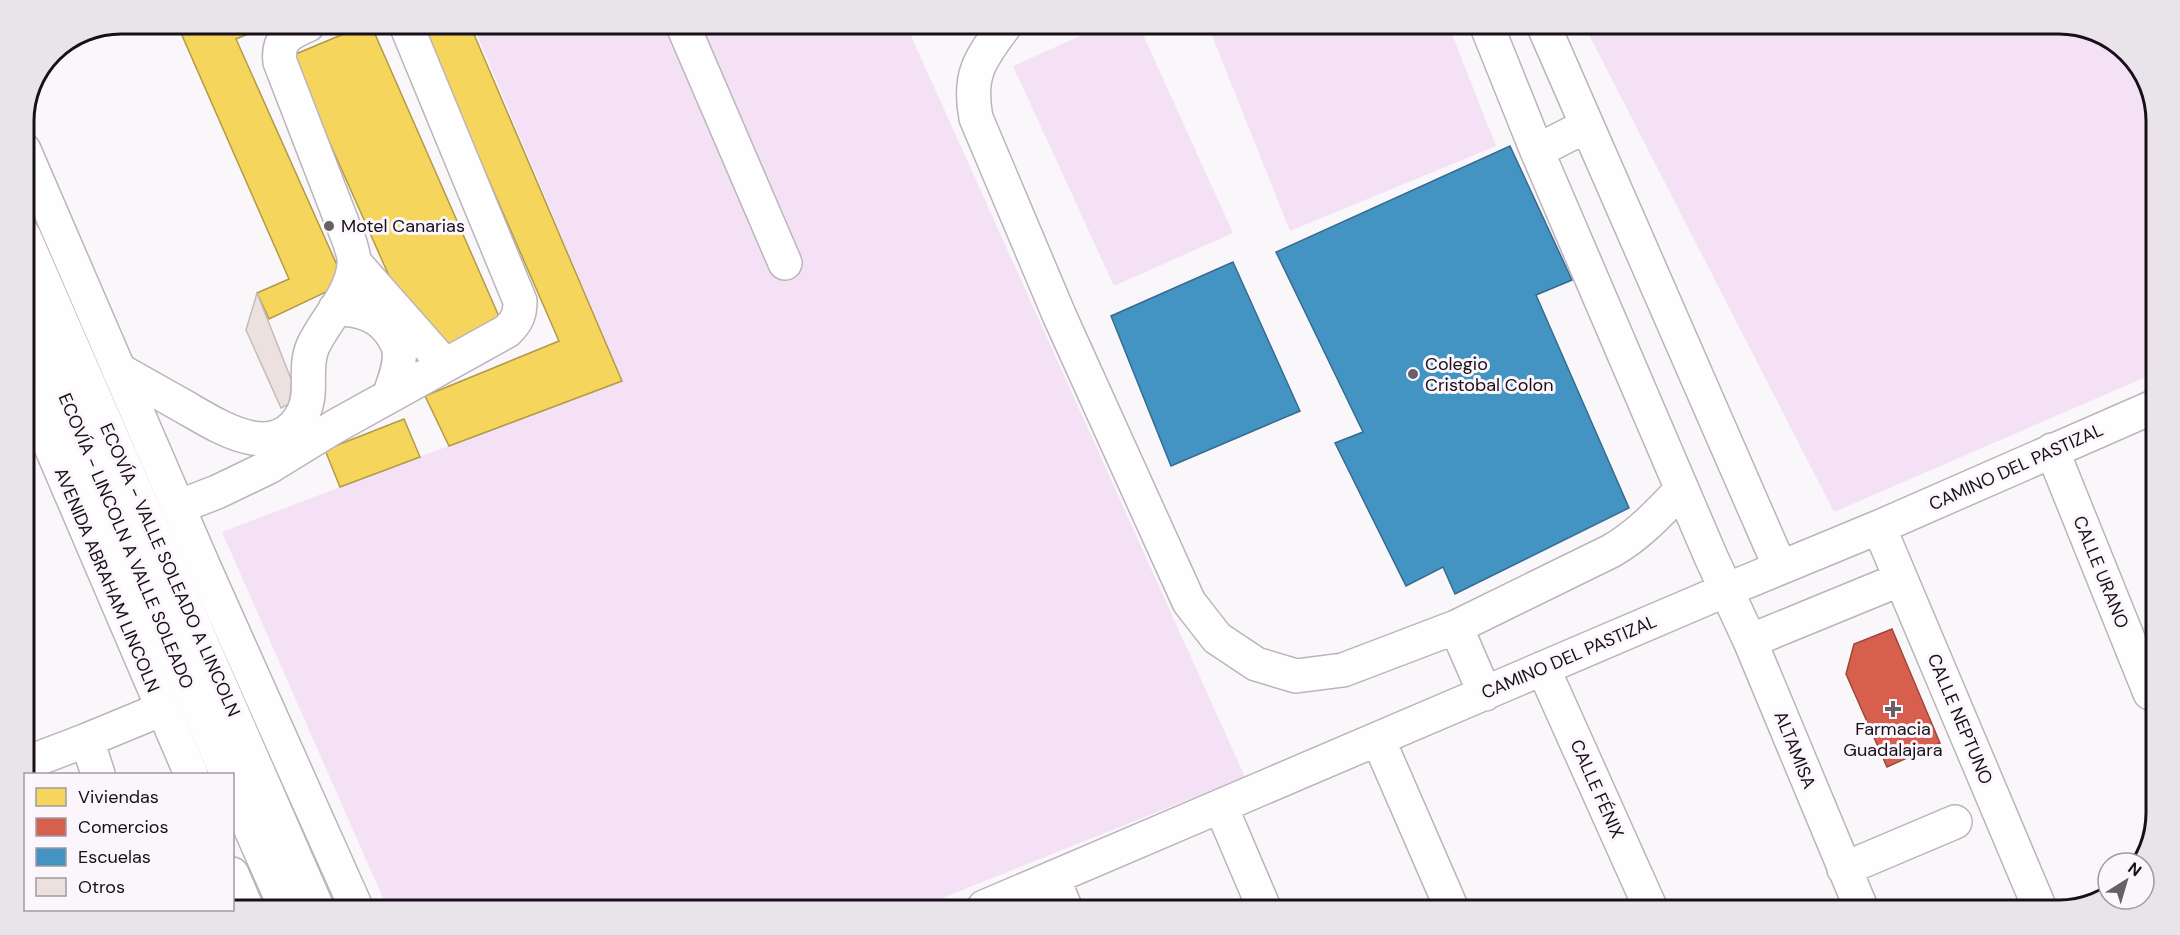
<svg xmlns="http://www.w3.org/2000/svg" width="2180" height="935" viewBox="0 0 2180 935" font-family="'DM Sans',sans-serif">
<rect width="100%" height="100%" fill="#faf7fa"/>
<path fill="#f4e1f5" d="M473,25L907,27L1245,777L920,907L386,905L222,532L622,380Z
M1098,28H1140L1233,233L1114,286L1013,66Z
M1209,28L1450,29L1496,146L1290,231Z
M1586,29L2096,31L2136,62L2156,115L2153,374L1834,512Z"/>
<path fill="#f6d55c" stroke="#b39a48" stroke-width="1.5" d="M177,24L270,25L236,39L345,283L269,319L257,293L289,279Z
M365,25H371L501,321L438,349L398,296L291,56Z
M421,25H470L622,381L449,446L425,396L559,341Z
M404,419L420,457L340,487L325,450Z"/>
<path fill="#d6604d" stroke="#9d483d" stroke-width="1.5" d="M1892,629L1940,743L1887,767L1846,674L1854,644Z"/>
<path fill="#4393c3" stroke="#366b90" stroke-width="1.5" d="M1510,146L1572,280L1536,295L1629,508L1455,594L1443,567L1406,586L1335,443L1363,432L1276,252Z
M1233,262L1300,411L1171,466L1111,316Z"/>
<path fill="#ece1de" stroke="#c4bcba" stroke-width="1.5" d="M257,293L299,399L281,408L246,330Z"/>
<g fill="none" stroke-linecap="round" stroke-linejoin="round">
<g stroke="#bbb4bb" stroke-width="36">
<path id="minor" d="M683,26L785,263
M1004,27C979,60 968,76 976,118L1060,317L1189,602L1217,638L1256,664L1296,676L1343,670L1456,627L1611,551C1639,535 1660,512 1682,489
M1488,29L1537,151L1711,557L1750,641L1862,910
M1545,29L1780,567
M1537,151L1586,126
M24,236L316,905
M355,263L445,365
M24,307L227,774
M335,309C360,309 381,315 394,338C396,342 399,346 399,351C401,366 394,381 389,396
M119,370C140,382 162,394 183,406C218,426 275,465 303,413C314,392 303,368 313,346C325,320 352,294 354,265C355,258 352,250 350,243L280,62C277,39 289,33 308,25
M2052,450L2150,693
M178,507L217,492L269,467L334,427L507,331C517,321 520,315 520,301L406,25
M1879,527L2041,911
M1456,627L1485,694
M1750,641L1901,579
M1543,668L1651,909
M1378,739L1452,909
M24,764L87,740
M98,774L87,740L162,709
M232,787L284,904
M1221,807L1264,908
M1844,869L1955,822
M1053,878L1065,907
M984,907L1712,596L1879,527L2153,407"/>
</g>
<g stroke="#bbb4bb" stroke-width="36">
<path id="major" d="M24,150L204,567L355,905
M24,384L191,774
M232,874L245,904"/>
</g>
<use href="#minor" stroke="#fefefe" stroke-width="33"/>
<use href="#major" stroke="#fefefe" stroke-width="33"/>
</g>
<g fill="#676067" stroke="#fbf6fb" stroke-width="2">
<circle cx="329" cy="226" r="6"/>
<circle cx="1413" cy="374" r="6"/>
<path d="M1890 700h6v6h6v6h-6v6h-6v-6h-6v-6h6z"/>
</g>
<g text-anchor="middle" dominant-baseline="central" stroke-width="6" stroke-linejoin="round" paint-order="stroke">
<g font-size="18" fill="#180f18" stroke="#fbf6fb" text-anchor="start">
<text x="341" y="226">Motel Canarias</text>
<text x="1425" y="364">Colegio<tspan x="1425" dy="21">Cristobal Colon</tspan></text>
<text x="1893" y="729" text-anchor="middle">Farmacia<tspan x="1893" dy="21">Guadalajara</tspan></text>
</g>
<g font-size="18" fill="#180f18" stroke="#fbf6fb">
<text transform="translate(2016 467) rotate(-24)">CAMINO DEL PASTIZAL</text>
<text transform="translate(126 541) rotate(67)">ECOVÍA - LINCOLN A VALLE SOLEADO</text>
<text transform="translate(170 570) rotate(66)">ECOVÍA - VALLE SOLEADO A LINCOLN</text>
<text transform="translate(2101 572) rotate(68)">CALLE URANO</text>
<text transform="translate(107 580) rotate(67)">AVENIDA ABRAHAM LINCOLN</text>
<text transform="translate(1569 657) rotate(-23)">CAMINO DEL PASTIZAL</text>
<text transform="translate(1960 719) rotate(67)">CALLE NEPTUNO</text>
<text transform="translate(1795 750) rotate(68)">ALTAMISA</text>
<text transform="translate(1597 789) rotate(66)">CALLE FÉNIX</text>
</g>
</g>
<path d="M0 0H2180V935H0ZM121 34H2059A87 87 0 0 1 2146 121V813A87 87 0 0 1 2059 900H121A87 87 0 0 1 34 813V121A87 87 0 0 1 121 34Z" fill="#e9e4e9" fill-rule="evenodd"/>
<path fill="none" stroke="#180f18" stroke-width="3" d="M121 34H2059A87 87 0 0 1 2146 121V813A87 87 0 0 1 2059 900H121A87 87 0 0 1 34 813V121A87 87 0 0 1 121 34Z"/>
<rect x="24" y="773" width="210" height="138" fill="#fbf6fb" stroke="#a09aa0" stroke-width="1.5"/>
<rect x="36" y="788" width="30" height="18" fill="#f6d55c" stroke="#a09aa0" stroke-width="1.5"/>
<text x="78" y="803" font-size="18" fill="#180f18">Viviendas</text>
<rect x="36" y="818" width="30" height="18" fill="#d6604d" stroke="#a09aa0" stroke-width="1.5"/>
<text x="78" y="833" font-size="18" fill="#180f18">Comercios</text>
<rect x="36" y="848" width="30" height="18" fill="#4393c3" stroke="#a09aa0" stroke-width="1.5"/>
<text x="78" y="863" font-size="18" fill="#180f18">Escuelas</text>
<rect x="36" y="878" width="30" height="18" fill="#ece1de" stroke="#a09aa0" stroke-width="1.5"/>
<text x="78" y="893" font-size="18" fill="#180f18">Otros</text>
<g transform="translate(2126 881) rotate(37)"><circle r="28" fill="#fbf6fb" stroke="#a09aa0" stroke-width="1.5"/>
<path d="M0-4.5L10 22L0 15L-10 22Z" fill="#676067"/>
<text y="-9" font-size="16" font-weight="bold" text-anchor="middle" fill="#180f18">N</text>
</g>
</svg>
